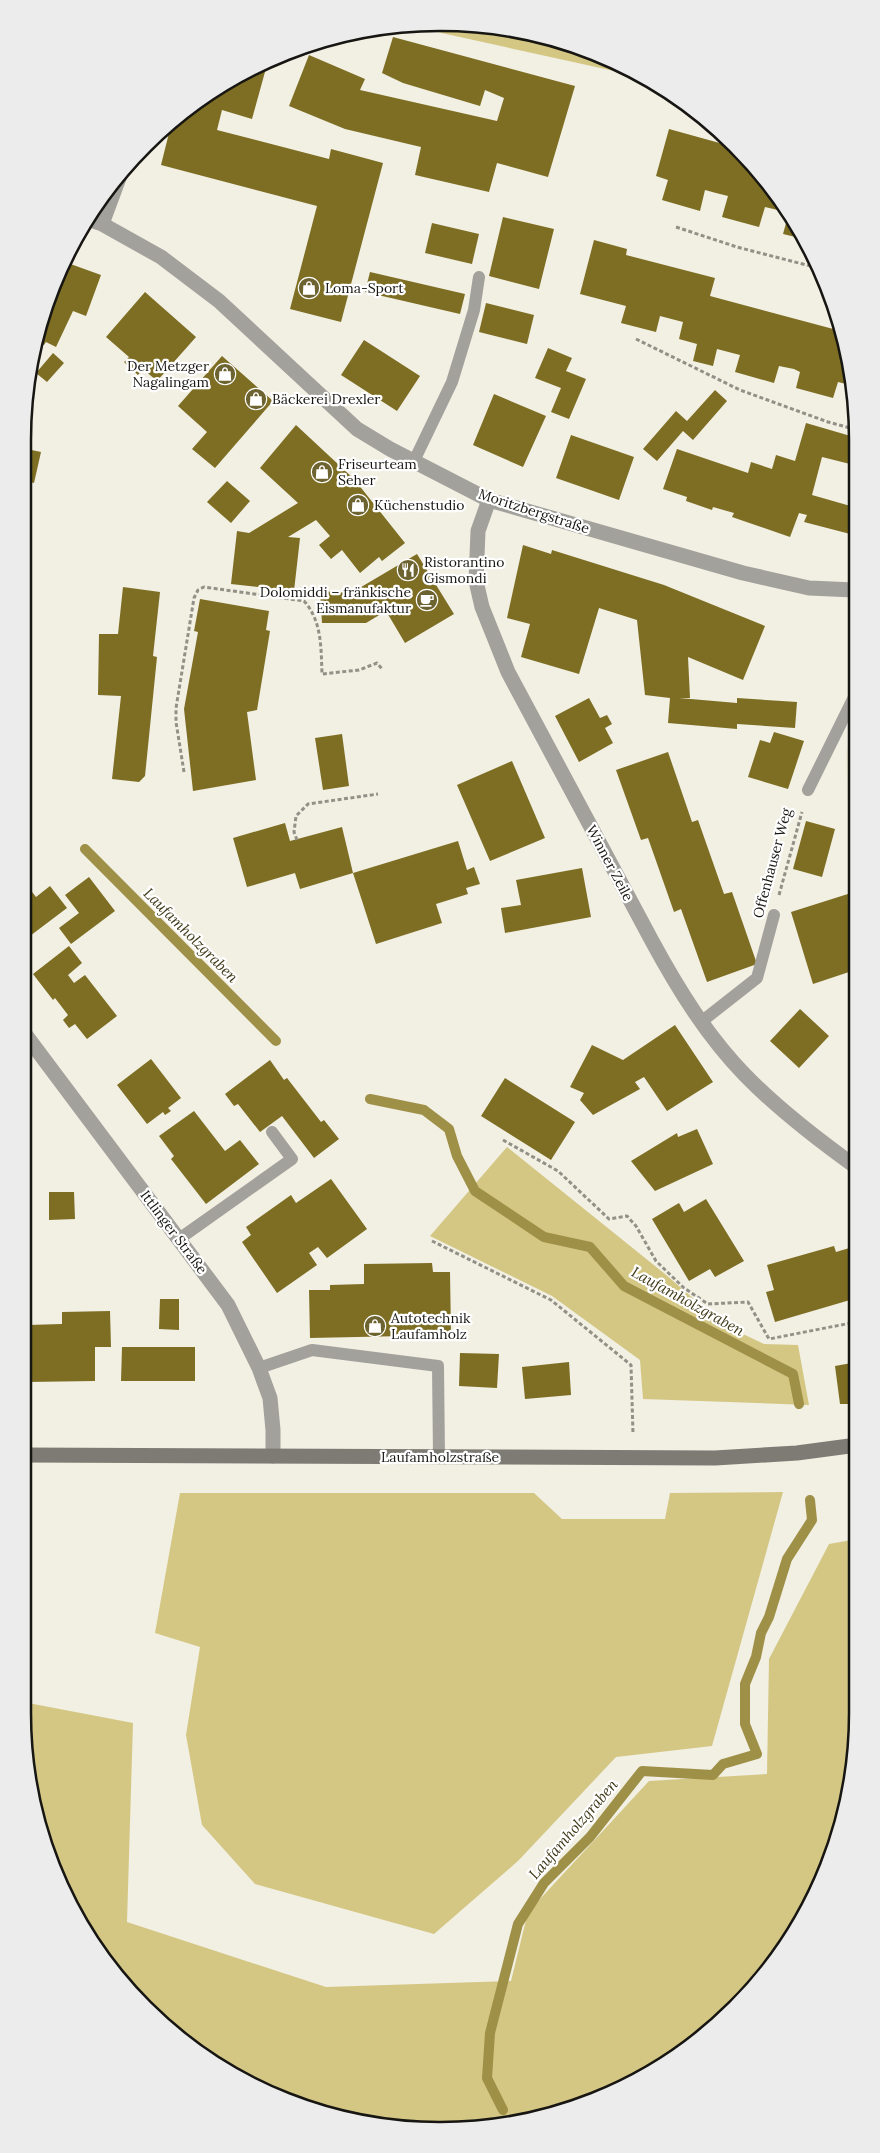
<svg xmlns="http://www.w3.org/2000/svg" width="880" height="2153" viewBox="0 0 880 2153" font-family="Lora,serif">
<rect width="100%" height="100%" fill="#f2efe3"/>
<path fill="#ebe7d3" d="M855,717V840L848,803L846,752Z"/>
<path fill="#d4c784" d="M412,23L494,26L574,45L637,76L405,25Z
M507,1147L665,1274L724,1325L764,1344L798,1345L809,1405L643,1399L640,1360L552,1296L430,1236Z
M783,1492L712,1746L616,1757L518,1861L434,1934L255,1884L202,1825L186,1735L200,1647L155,1633L180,1493H534L562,1519H665L670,1493Z
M857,1539V1713L835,1847L771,1967L715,2027L649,2074L522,2122L385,2127L306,2108L231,2075L126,1988L78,1921L45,1847L23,1713V1702L133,1723L127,1922L326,1987L511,1981L528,1912L649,1781L767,1774L769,1659L829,1544Z"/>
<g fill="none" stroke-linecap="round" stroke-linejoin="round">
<path stroke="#9f9048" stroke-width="10" d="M85,849L276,1041
M370,1099L424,1110L449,1129L457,1156L475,1191L544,1237L590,1247L624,1286L793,1374L799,1404
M503,2110L487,2078L490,2033L518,1924L544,1883L590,1837L642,1771L713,1775L723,1764L757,1754L745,1724V1684L756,1657L761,1633L769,1617L787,1559L812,1520L810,1500"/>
</g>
<path fill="#7d6e23" d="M393,37L575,86L548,177L497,163L489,192L415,175L421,147L345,129L289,106L309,55L365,79L360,90L497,121L504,98L485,90L480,106L403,83L382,73Z
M268,61L252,119L222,110L217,130L329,159L331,149L383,163L341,322L290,309L317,206L161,165L172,121L186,109L234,79L240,81L242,74Z
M669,129L734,147L754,165L786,212L765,207L759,227L722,217L728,196L716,193L705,190L700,211L662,200L668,180L656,176Z
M788,216L804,239L783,234Z
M503,217L554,229L539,289L489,276Z
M432,223L479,234L472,264L425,253Z
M594,240L627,249L626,255L715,278L710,296L837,330L854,386L838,382L833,398L796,388L800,372L794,369L779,366L774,383L735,372L740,355L717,349L713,366L693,361L697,344L679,339L683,322L660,316L656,332L621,323L626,306L580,294Z
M65,262L101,275L86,316L73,311L56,347L46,342L44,345L38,343L45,306Z
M370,272L465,294L460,314L365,292Z
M145,292L196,337L157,381L143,369L138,375L124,362L129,357L106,337Z
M486,303L534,315L527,344L479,332Z
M364,340L420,376L397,411L341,375Z
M548,348L572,358L566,371L586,379L569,419L551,412L561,388L535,378Z
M53,353L64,363L47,382L36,373Z
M222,356L273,401L215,468L192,449L207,432L178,406Z
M715,390L727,401L693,440L683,431L657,461L643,449L676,411L687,421Z
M494,394L546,416L523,467L473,445Z
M806,423L854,437V465L822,457L812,495L854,507V535L804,522L807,515L799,513L790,537L732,517L734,513L713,507L712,510L686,501L687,497L663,489L677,449L748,473L751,462L772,469L776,455L795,461Z
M296,425L354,479L405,543L382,561L379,557L360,573L342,550L331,559L319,545L330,536L316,520L288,537L300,538L294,591L231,584L237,531L249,533L298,503L260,468Z
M571,435L634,457L619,500L556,478Z
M22,448L41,452L34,483L22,480Z
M227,481L250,501L231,523L207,502Z
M523,545L551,554L552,550L664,585L765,626L743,680L688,657L690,698H679L737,703V698L797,702L795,728L737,724V729L668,723L670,698L645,695L637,620L599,608L579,674L521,657L530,624L507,618Z
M22,550L27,551L23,568H22Z
M417,554L454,614L405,643L386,611L366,623H322L320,591L351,593Z
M123,587L160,592L153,656L157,657L145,776L139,782L112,779L121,696L98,695L99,634H118Z
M200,599L269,611L266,630L270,631L257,710L247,712L256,780L193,791L184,709L198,632L194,631Z
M589,698L600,718L607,715L612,724L605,728L613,743L579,762L555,716Z
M774,732L804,741L788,789L748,777L760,740L770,743Z
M342,734L349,786L323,790L315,738Z
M668,752L692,822L698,820L724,894L732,892L757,964L707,982L681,909L674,912L648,838L641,840L616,770Z
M512,761L545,838L490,861L457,785Z
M806,821L835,829L822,877L793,869Z
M285,823L290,841L342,827L353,873L300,889L295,873L247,887L233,838Z
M458,841L467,870L474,867L480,884L466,888L468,894L436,904L442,923L376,944L353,873Z
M582,868L591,917L505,933L501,908L521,905L516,880Z
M89,877L115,911L71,944L59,928L79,913L65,895Z
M22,879L36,897L50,886L67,908L22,942Z
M851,893L855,908V970L813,984L791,912Z
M69,946L82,963L68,975L74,983L85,975L117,1016L87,1039L75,1024L69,1028L63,1020L68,1015L55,998L53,1000L33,974Z
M800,1009L829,1036L799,1068L770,1041Z
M675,1025L713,1082L667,1111L644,1077L635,1082L640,1089L593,1115L580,1100L584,1093L570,1087L592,1045L623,1060Z
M151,1059L181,1098L168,1108L171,1111L165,1115L163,1112L147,1124L117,1085Z
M270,1060L284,1080L287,1078L321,1122L324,1120L339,1139L314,1158L282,1116L260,1132L238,1104L234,1106L225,1094Z
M505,1078L575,1122L551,1160L481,1116Z
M194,1111L225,1151L240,1140L259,1164L206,1204L171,1159L174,1156L159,1136Z
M697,1129L713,1164L655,1191L631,1161L677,1133L678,1137Z
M22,1130L30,1131L26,1203H22Z
M331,1179L367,1229L327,1258L318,1247L309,1253L317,1265L277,1293L242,1242L251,1235L246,1227L291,1195L296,1203Z
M49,1192H74L75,1219L49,1220Z
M706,1199L744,1261L715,1277L710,1269L689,1281L652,1219L679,1203L684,1212Z
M834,1246L836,1252L856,1246V1308L853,1309L850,1300L775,1322L766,1292L774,1290L767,1265Z
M432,1263L433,1272H450L451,1335L310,1338L309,1290H330V1285L364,1284V1264Z
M22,1285L32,1286L31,1320H22Z
M160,1299H179V1330L159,1329Z
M110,1311L111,1347H95V1381L27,1382L28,1325L62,1324V1312Z
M122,1347H195V1381H121Z
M460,1353L499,1354L497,1388L459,1386Z
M569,1362L571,1395L525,1399L522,1367Z
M857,1362V1404H840L835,1366Z"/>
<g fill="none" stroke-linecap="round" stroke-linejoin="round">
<path stroke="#929087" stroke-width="3" stroke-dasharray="4 2.5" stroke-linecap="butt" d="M676,227L737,247L818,268
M636,339L740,390L828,422L854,429
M184,772L176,722V708L194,598L198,590L204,587L304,601C322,621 321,648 322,674L359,670L377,663L383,670
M297,840L294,832L296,816L308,804L378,794
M779,895L802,812
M503,1140L558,1171L609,1219L627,1216L636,1226L656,1261L684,1288L708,1304L748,1302L769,1339L856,1322
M432,1241L551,1300L631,1365L633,1434"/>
<path stroke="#a2a19c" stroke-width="12" d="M414,461L452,382L474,310L479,277
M808,790L855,695
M701,1022L757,978L774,915
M179,1239L292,1159L272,1132
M259,1368L312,1350L438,1366L439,1457"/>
<path stroke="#a2a19c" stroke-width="15" d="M87,219L102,224L161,257L219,301L357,429L390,449L489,500L743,573L809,588L854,590
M102,224L122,170
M489,500L478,531L476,581L482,607L508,672L652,941C678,989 707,1036 745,1075C779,1110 817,1139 856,1167
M22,1030L228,1305L259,1368L270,1398L273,1430V1456"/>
<path stroke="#7d7b74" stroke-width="15" d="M22,1455L715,1458L797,1453L857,1445"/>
</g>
<defs>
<g id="shop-disc" transform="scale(1.125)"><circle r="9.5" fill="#6d6330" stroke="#fff"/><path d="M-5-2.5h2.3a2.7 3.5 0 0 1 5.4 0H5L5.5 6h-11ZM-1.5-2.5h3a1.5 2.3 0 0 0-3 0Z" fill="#fff"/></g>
<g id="restaurant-disc" transform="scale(1.125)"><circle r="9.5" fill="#6d6330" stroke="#fff"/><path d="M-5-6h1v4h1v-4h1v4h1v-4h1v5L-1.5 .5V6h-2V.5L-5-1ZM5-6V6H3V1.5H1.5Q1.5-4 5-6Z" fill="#fff"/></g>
<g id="cafe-disc" transform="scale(1.125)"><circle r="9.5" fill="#6d6330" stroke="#fff"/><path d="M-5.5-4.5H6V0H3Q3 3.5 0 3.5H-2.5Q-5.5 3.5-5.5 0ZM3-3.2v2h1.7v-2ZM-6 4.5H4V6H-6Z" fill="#fff"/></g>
</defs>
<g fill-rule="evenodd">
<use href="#shop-disc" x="309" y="288"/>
<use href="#shop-disc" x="225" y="374"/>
<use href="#shop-disc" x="256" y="399"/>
<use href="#shop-disc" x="322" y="472"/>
<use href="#shop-disc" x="358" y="505"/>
<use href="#restaurant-disc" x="408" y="570"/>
<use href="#cafe-disc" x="427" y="600"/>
<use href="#shop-disc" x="375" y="1326"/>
</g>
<g text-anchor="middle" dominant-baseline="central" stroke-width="4.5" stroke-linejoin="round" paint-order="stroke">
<g font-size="14" fill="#171612" stroke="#fff" text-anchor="start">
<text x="325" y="288">Loma-Sport</text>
<text x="209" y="366" text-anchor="end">Der Metzger<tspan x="209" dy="16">Nagalingam</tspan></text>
<text x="272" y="399">Bäckerei Drexler</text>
<text x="338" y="464">Friseurteam<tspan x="338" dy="16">Seher</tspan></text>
<text x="374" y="505">Küchenstudio</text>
<text x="424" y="562">Ristorantino<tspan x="424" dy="16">Gismondi</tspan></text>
<text x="411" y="592" text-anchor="end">Dolomiddi – fränkische<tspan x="411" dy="16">Eismanufaktur</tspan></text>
<text x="391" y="1318">Autotechnik<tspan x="391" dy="16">Laufamholz</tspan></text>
</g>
<g font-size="14" fill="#171612" stroke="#fff">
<text transform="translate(534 511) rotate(18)">Moritzbergstraße</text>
<text transform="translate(610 863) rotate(62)">Winner Zeile</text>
<text transform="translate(772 863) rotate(-75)">Offenhauser Weg</text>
<text transform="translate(174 1232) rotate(53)">Ittlinger Straße</text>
<text x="440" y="1457">Laufamholzstraße</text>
</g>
<g font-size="15" font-style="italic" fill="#403a19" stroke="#fff">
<text transform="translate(191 935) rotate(45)">Laufamholzgraben</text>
<text transform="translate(688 1301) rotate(29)">Laufamholzgraben</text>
<text transform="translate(573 1829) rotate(-49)">Laufamholzgraben</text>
</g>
</g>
<path d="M0 0H880V2153H0ZM440 31H440A409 409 0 0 1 849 440V1713A409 409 0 0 1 440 2122H440A409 409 0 0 1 31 1713V440A409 409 0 0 1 440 31Z" fill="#ececec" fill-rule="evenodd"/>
<path fill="none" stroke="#171612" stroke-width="2.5" d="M440 31H440A409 409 0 0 1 849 440V1713A409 409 0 0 1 440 2122H440A409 409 0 0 1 31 1713V440A409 409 0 0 1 440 31Z"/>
</svg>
